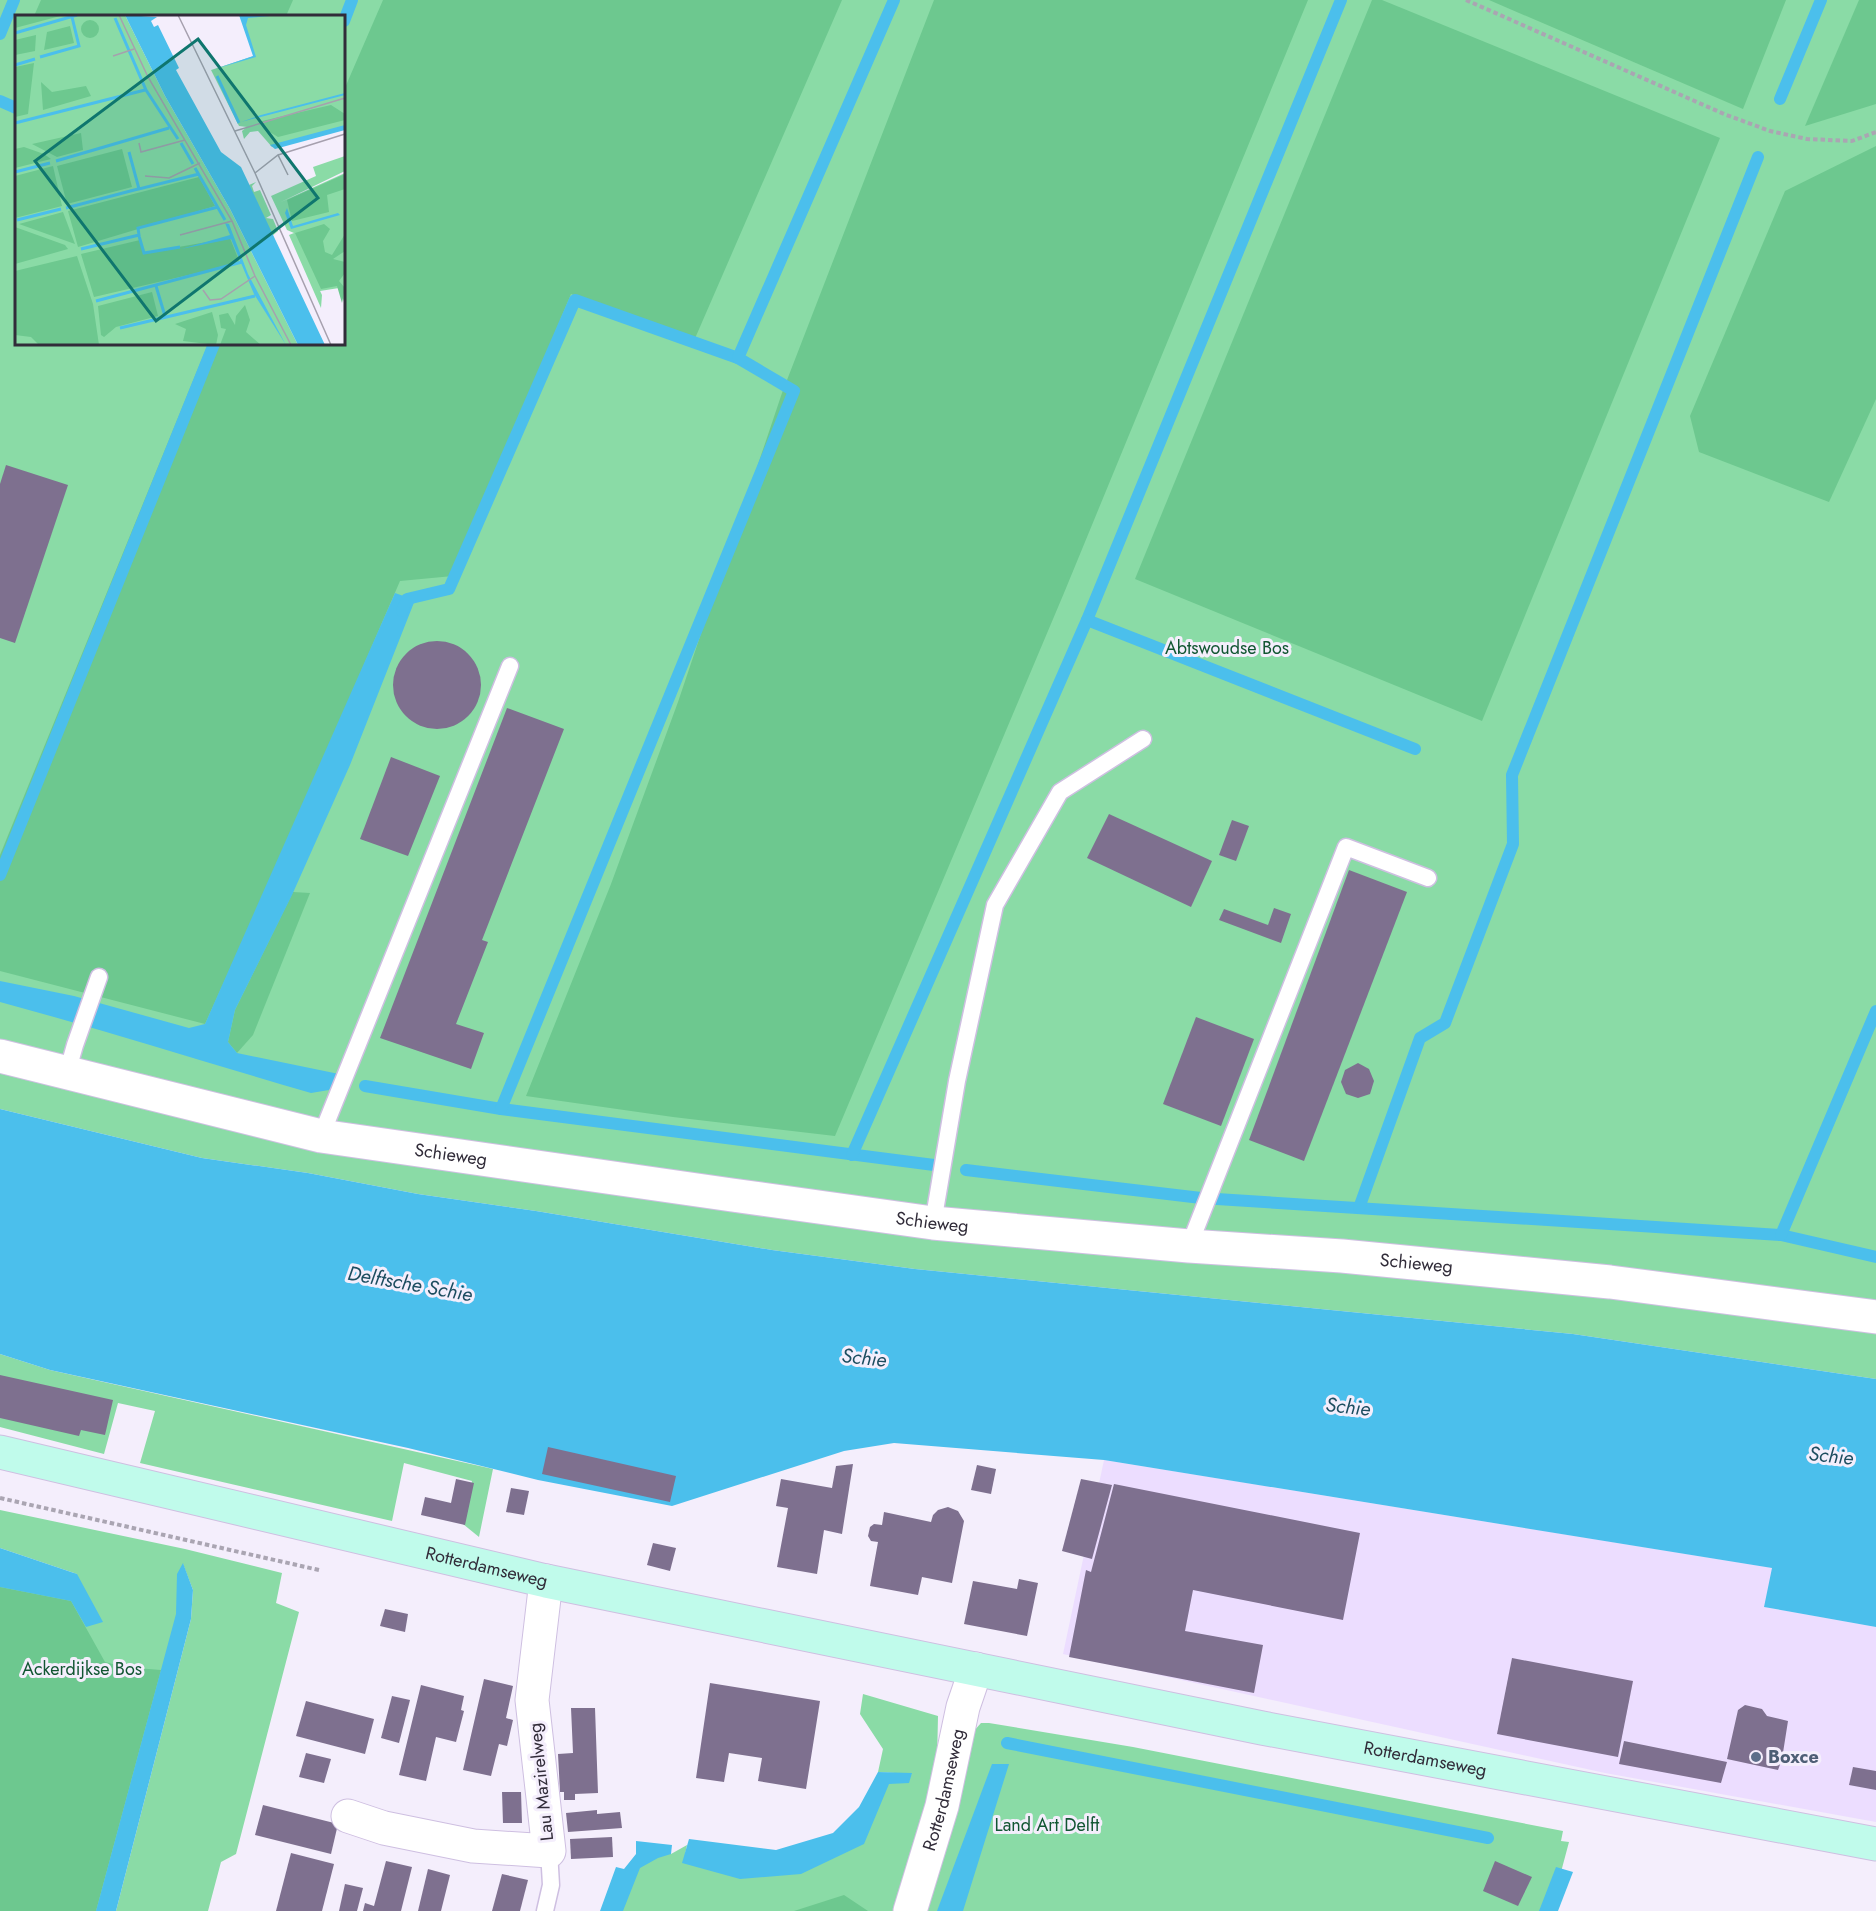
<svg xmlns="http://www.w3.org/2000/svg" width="1876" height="1911" font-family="Jost,sans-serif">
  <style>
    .built { fill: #ecddff }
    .green { fill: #8adba6; fill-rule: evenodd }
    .forest { fill: #6dc88f }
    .water { fill: #4bbfec }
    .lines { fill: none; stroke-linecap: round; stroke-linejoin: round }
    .stream { stroke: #4bbfec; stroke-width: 12 }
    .building { fill: #7e708f }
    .lane-casing { stroke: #cebfe1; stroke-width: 19 }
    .street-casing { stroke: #cebfe1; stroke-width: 35 }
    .secondary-casing { stroke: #cebfe1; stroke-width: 35 }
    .path { stroke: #aaa5b2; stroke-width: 4; stroke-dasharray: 4.5 3; stroke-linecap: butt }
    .lane { stroke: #fff; stroke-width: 16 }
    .street { stroke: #fff; stroke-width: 33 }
    .secondary { stroke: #c0fbeb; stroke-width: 33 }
    .service-dot { fill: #5c6f8a; stroke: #f4eefc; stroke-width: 2 }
    .labels { text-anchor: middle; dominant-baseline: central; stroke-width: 6; stroke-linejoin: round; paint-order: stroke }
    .park-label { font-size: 18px; fill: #115632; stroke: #f4eefc }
    .street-label { font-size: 18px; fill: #312c39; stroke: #f4eefc }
    .service-label { font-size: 18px; font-weight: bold; fill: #4e5e75; stroke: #f4eefc; text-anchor: start }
    .water-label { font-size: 20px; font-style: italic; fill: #1d4d60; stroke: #f4eefc }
    .inset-river { fill: none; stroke: #4bbfec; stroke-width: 3 }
    .inset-road { fill: none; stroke: #a6a0ae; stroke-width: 1.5 }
    .view { fill: #0f766e; fill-opacity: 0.15; stroke: #0f766e; stroke-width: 3 }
    .inset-edge { fill: none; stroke: #312c39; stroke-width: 3 }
  </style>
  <rect width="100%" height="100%" fill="#f4eefc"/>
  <polygon class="built" points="1104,1460 1773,1568 1765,1607 1876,1627 1876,1822 1605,1773 1063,1654"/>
  <g class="green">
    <path d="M0,0H1876V1379L1573,1334L915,1269L772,1250L536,1211L418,1194L308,1173L202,1158L0,1109ZM16,16H344V344H16Z"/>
    <polygon points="0,1354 50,1370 493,1469 479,1537 463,1524 472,1481 404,1463 392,1521 140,1463 155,1411 118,1403 104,1454 0,1427"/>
    <polygon points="0,1510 185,1549 282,1573 276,1603 299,1612 236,1854 221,1862 208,1911 116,1911 191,1619 193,1590 183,1564 184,1608 105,1911 0,1911 0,1561 77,1574 0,1548"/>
    <polygon points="863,1694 938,1716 937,1761 973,1732 981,1723 989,1723 1133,1747 1563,1831 1561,1841 1569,1842 1557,1887 1548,1911 613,1911 644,1852 671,1854 687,1845 685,1855 763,1863 845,1838 884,1778 912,1774 878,1772 883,1749 860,1714"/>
  </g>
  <g class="forest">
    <polygon points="41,0 293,0 286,16 34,16"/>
    <polygon points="383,0 842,0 693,343 571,294 453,576 400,581 291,834 205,1024 0,971 0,855 208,344 344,344 344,90"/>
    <polygon points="934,0 1308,0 1064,593 835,1136 673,1117 526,1096 611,884 678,702 782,393"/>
    <polygon points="1372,0 1382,0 1720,138 1482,721 1135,579"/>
    <polygon points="1489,0 1786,0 1743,109"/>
    <polygon points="1859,0 1876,0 1876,104 1805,126"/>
    <polygon points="1876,146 1876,399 1829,502 1699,452 1690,416 1785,191"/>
    <polygon points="293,892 310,893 253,1035 237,1053 228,1042 235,1010"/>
    <polygon points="0,1587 71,1601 105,1662 124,1667 161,1670 96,1911 0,1911"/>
    <polygon points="844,1895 868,1911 794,1911"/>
  </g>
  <g class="water">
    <path d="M395,593L415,600L350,765L292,895L235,1010L228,1042L237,1053L339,1074L329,1090L311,1093C207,1063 104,1030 0,1002V981L74,996L189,1028L205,1024Z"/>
    <polygon points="0,1109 202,1158 308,1173 418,1194 536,1211 772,1250 915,1269 1573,1334 1876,1379 1876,1627 1764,1607 1772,1568 1104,1460 894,1443 844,1451 672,1506 538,1480 408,1448 50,1370 0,1354"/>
    <polygon points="0,1548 77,1574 103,1622 86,1627 71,1601 0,1587"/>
    <polygon points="183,1563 193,1590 191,1619 116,1911 96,1911 176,1614 177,1574"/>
    <polygon points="992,1764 1009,1764 963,1911 937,1911"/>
    <polygon points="878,1772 912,1773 909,1783 889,1784 864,1844 801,1874 740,1879 682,1863 689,1839 776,1850 833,1833 859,1807"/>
    <polygon points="636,1841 672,1845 671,1854 658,1858 640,1868 623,1911 600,1911 616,1867 624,1869 636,1854"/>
    <polygon points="1556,1867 1573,1872 1558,1911 1539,1911"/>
  </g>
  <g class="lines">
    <g class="stream">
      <polyline points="344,21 352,0"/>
      <polyline points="0,34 14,0"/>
      <polyline points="1780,99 1821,0"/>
      <polyline points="0,101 16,108"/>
      <polyline points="402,611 407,599 449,589 575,300 738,358"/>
      <polyline points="1087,620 1341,0"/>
      <polyline points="0,875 214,344"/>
      <polyline points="365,1086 501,1109 934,1165"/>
      <polyline points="501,1109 794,391 738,358 894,0"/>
      <polyline points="852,1155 1087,620 1415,749"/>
      <polyline points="966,1170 1201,1198 1781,1235 1876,1257"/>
      <polyline points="1359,1208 1420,1038 1445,1023 1513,844 1512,775 1758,157"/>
      <polyline points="1781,1235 1876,1011"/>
      <polyline points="1007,1743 1488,1838"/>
    </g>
  </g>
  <g class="building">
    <polygon points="6,465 68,485 15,643 0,638 0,484"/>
    <circle cx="437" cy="685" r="44"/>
    <polygon points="507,708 564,729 482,940 488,942 456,1024 484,1033 471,1069 380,1038"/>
    <polygon points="391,757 440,776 408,856 360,839"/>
    <polygon points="1109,814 1212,861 1191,907 1087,858"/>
    <polygon points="1232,820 1249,826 1236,861 1219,855"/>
    <polygon points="1349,870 1407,892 1304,1161 1249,1140"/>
    <polygon points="1274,908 1291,914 1281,943 1219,920 1224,909 1268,925"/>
    <polygon points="1196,1017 1254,1039 1221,1126 1163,1104"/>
    <polygon points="1358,1063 1369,1069 1374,1081 1370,1094 1358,1098 1346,1094 1341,1082 1345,1070"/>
    <polygon points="0,1375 113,1400 105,1435 81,1430 79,1436 0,1418"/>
    <polygon points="548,1447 676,1476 670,1502 542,1474"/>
    <polygon points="853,1464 842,1534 824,1530 817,1574 777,1567 788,1508 776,1506 781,1479 832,1488 836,1466"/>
    <polygon points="977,1465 996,1469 991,1494 971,1490"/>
    <polygon points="456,1479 474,1483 465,1525 421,1515 425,1497 451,1503"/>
    <polygon points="1081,1479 1112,1485 1092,1559 1062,1551"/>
    <polygon points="1114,1484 1360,1533 1343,1620 1193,1590 1185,1631 1263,1645 1254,1693 1069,1657 1086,1570 1091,1572"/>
    <polygon points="511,1488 529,1491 524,1515 506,1512"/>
    <polygon points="948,1507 958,1511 964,1521 952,1583 922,1577 918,1595 870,1586 878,1542 871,1541 868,1536 870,1527 874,1524 882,1525 884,1512 931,1522 933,1515 938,1510"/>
    <polygon points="653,1543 676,1548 670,1571 647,1565"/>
    <polygon points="1019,1579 1038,1583 1027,1636 964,1624 973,1581 1017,1589"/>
    <polygon points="385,1609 408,1614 405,1632 380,1626"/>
    <polygon points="1512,1658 1633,1681 1618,1757 1497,1734"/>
    <polygon points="484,1679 513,1686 506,1718 513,1720 507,1746 499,1744 491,1776 463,1770"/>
    <polygon points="710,1683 820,1701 806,1789 758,1781 762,1758 729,1753 724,1782 696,1778"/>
    <polygon points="421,1685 464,1696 461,1710 464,1711 456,1742 436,1737 426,1781 399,1775"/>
    <polygon points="392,1696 410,1700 399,1743 381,1738"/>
    <polygon points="306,1701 374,1719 365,1754 296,1736"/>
    <polygon points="1745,1705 1762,1709 1767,1716 1788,1721 1782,1759 1778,1770 1727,1759 1738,1710"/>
    <polygon points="571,1708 595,1708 598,1793 575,1794 575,1800 564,1800 564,1792 560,1792 558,1754 573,1753"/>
    <polygon points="1624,1741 1727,1762 1721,1783 1619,1764"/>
    <polygon points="306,1753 331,1759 324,1783 299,1777"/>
    <polygon points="1853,1767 1876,1771 1876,1790 1849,1785"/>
    <polygon points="502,1792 521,1792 522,1823 503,1823"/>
    <polygon points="263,1805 338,1824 331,1854 255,1835"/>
    <polygon points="597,1810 597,1814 620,1812 622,1828 568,1832 566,1813"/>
    <polygon points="612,1837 613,1857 571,1859 570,1839"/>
    <polygon points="291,1853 334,1864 322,1911 276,1911"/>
    <polygon points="386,1861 412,1867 401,1911 363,1911 365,1903 374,1906"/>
    <polygon points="1495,1861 1532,1877 1518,1906 1483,1891"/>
    <polygon points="428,1869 450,1875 441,1911 418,1911"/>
    <polygon points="502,1874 528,1880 520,1911 492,1911"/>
    <polygon points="345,1884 363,1888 357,1911 339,1911"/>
  </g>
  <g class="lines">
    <g class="lane-casing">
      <g id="lane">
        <polyline points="67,1073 75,1045 99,977"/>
        <polyline points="321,1136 510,666"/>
        <polyline points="933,1223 957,1081 995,905 1060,792 1143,739"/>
        <polyline points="1189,1246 1346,847 1428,878"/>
        <polyline points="545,1911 551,1885 549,1851"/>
      </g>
    </g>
    <g class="street-casing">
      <g id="street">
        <path id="s1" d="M0,1056L321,1136L732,1195L933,1223L1189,1246L1342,1256L1610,1282L1876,1317"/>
        <polyline points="348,1816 384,1828 473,1846 549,1851 532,1700 546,1581"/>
        <path id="s2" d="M910,1911L942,1806L963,1707L976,1669"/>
      </g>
    </g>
    <g class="secondary-casing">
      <g id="secondary">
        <path id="s3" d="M0,1452L546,1581L1262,1728L1876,1844"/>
      </g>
    </g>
    <g class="path">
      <polyline points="1466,0 1724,114 1770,131 1807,139 1852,141 1876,132"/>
      <polyline points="0,1498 319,1570"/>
    </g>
    <use href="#lane" class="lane"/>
    <use href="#street" class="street"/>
    <use href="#secondary" class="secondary"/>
  </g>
  <circle class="service-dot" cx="1756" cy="1757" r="6"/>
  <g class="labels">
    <g class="park-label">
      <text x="1227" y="648">Abtswoudse Bos</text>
      <text x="82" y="1669">Ackerdijkse Bos</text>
      <text x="1047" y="1825">Land Art Delft</text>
    </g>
    <g class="street-label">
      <text stroke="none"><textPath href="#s1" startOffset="462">Schieweg</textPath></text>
      <text stroke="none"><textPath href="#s1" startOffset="948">Schieweg</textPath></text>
      <text stroke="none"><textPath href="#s1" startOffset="1434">Schieweg</textPath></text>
      <text stroke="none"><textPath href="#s3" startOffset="500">Rotterdamseweg</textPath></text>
      <text stroke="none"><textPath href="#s3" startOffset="1458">Rotterdamseweg</textPath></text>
      <text transform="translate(541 1782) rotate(-96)">Lau Mazirelweg</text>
      <text stroke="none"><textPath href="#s2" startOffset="126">Rotterdamseweg</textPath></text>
    </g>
    <g class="service-label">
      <text x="1768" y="1757">Boxce</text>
    </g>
    <g class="water-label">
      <text transform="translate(410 1284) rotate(10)">Delftsche Schie</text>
      <text transform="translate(864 1358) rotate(6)">Schie</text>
      <text transform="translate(1348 1407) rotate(6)">Schie</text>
      <text transform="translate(1831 1456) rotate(6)">Schie</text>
    </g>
  </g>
  <g transform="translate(15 15)">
    <rect width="330" height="330" fill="#f4eefc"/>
    <path d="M0,0H110L150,81L215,194L283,330H0ZM233,0H330V113L257,132L243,116L235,117L229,124L227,116L232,112L224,111L196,55L239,41L227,3ZM330,141V156L266,187L330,158V289L324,273L305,276L286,236L307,280L306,293L274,220L279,218L272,215L256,181L301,161L298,152ZM241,167L237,171L239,177L245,175L256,200L251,203L258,204L263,216L257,221L234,170Z" fill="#8adba6"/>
    <path d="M0,0H49L0,13ZM66 14a9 9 0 1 1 18 0a9 9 0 1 1-18 0ZM55,11L59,28L29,35L32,17ZM21,20L20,36L0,40V25ZM19,48L13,99L0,102V52ZM26,67L37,77L71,71L76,81L28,95ZM316,90L330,99V105L263,122L248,113L247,106ZM66,118L68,135L42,142L17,129ZM9,132L29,139L36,144L0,153V134ZM107,134L117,172L52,189L42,151ZM38,151L47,191L0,203V161ZM330,159V174L312,180L314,197L277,206L272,185ZM184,162L200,191L63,232L53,196ZM48,197L60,229L4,209ZM309,209L315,214L308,226L310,237L317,240L330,219V236L318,244L330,247V258L324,266L330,273L327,288L322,271L306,274L280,218ZM0,212L50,230L53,234L0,249ZM215,223L225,248L79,282L66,239L125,225L129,238ZM62,241L78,289L84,330H24L16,322L0,320V256ZM137,277L143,301L101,312L89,322L86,320L83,291ZM230,290L235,305L231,317L246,330H205L211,314L206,313L204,300L213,298L220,310L221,301ZM197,297L203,320L201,330L168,326L171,314L160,309Z" fill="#6dc88f"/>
    <path d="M110,0L142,2L136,6L139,12L143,10L164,53L161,55L206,137L226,152L310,330H283L215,194L150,81ZM224,0H265L233,3L231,10L241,42L200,54L238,41ZM330,78V80L226,107L246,100ZM330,110V115L260,134L255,130ZM272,193L278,211L323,198L325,200L276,214L270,198ZM210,208L214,209L233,259L271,330L239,279L216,224L166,234L215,220Z" fill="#4bbfec"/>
    <path class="inset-river" d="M100,3L131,75L163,124M0,18L62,0M25,42L64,31L57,2M0,50L20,44M202,61L224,108M0,108L130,75M166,128L178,149M114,137L124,174L184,159M41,146L154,113M180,153L210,205M0,157L35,148M51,193L123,174M2,205L46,194M124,221L129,238L165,232M66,234L124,220L123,213L203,192M141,271L150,301M81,286L227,247M105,313L240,281"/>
    <path class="inset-road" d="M104,0L133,62L217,206L240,261L276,330M163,0L240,158L316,330M98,41L119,34M220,116L330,83M124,128L126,137L170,125M263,140L330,119M240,158L263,140L273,160M130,161L154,163L185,148M165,220L217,206M188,275L195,285L206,284L240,261"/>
    <path class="view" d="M183,24L303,183L141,306L20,146Z"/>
    <rect width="330" height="330" class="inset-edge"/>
  </g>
</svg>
